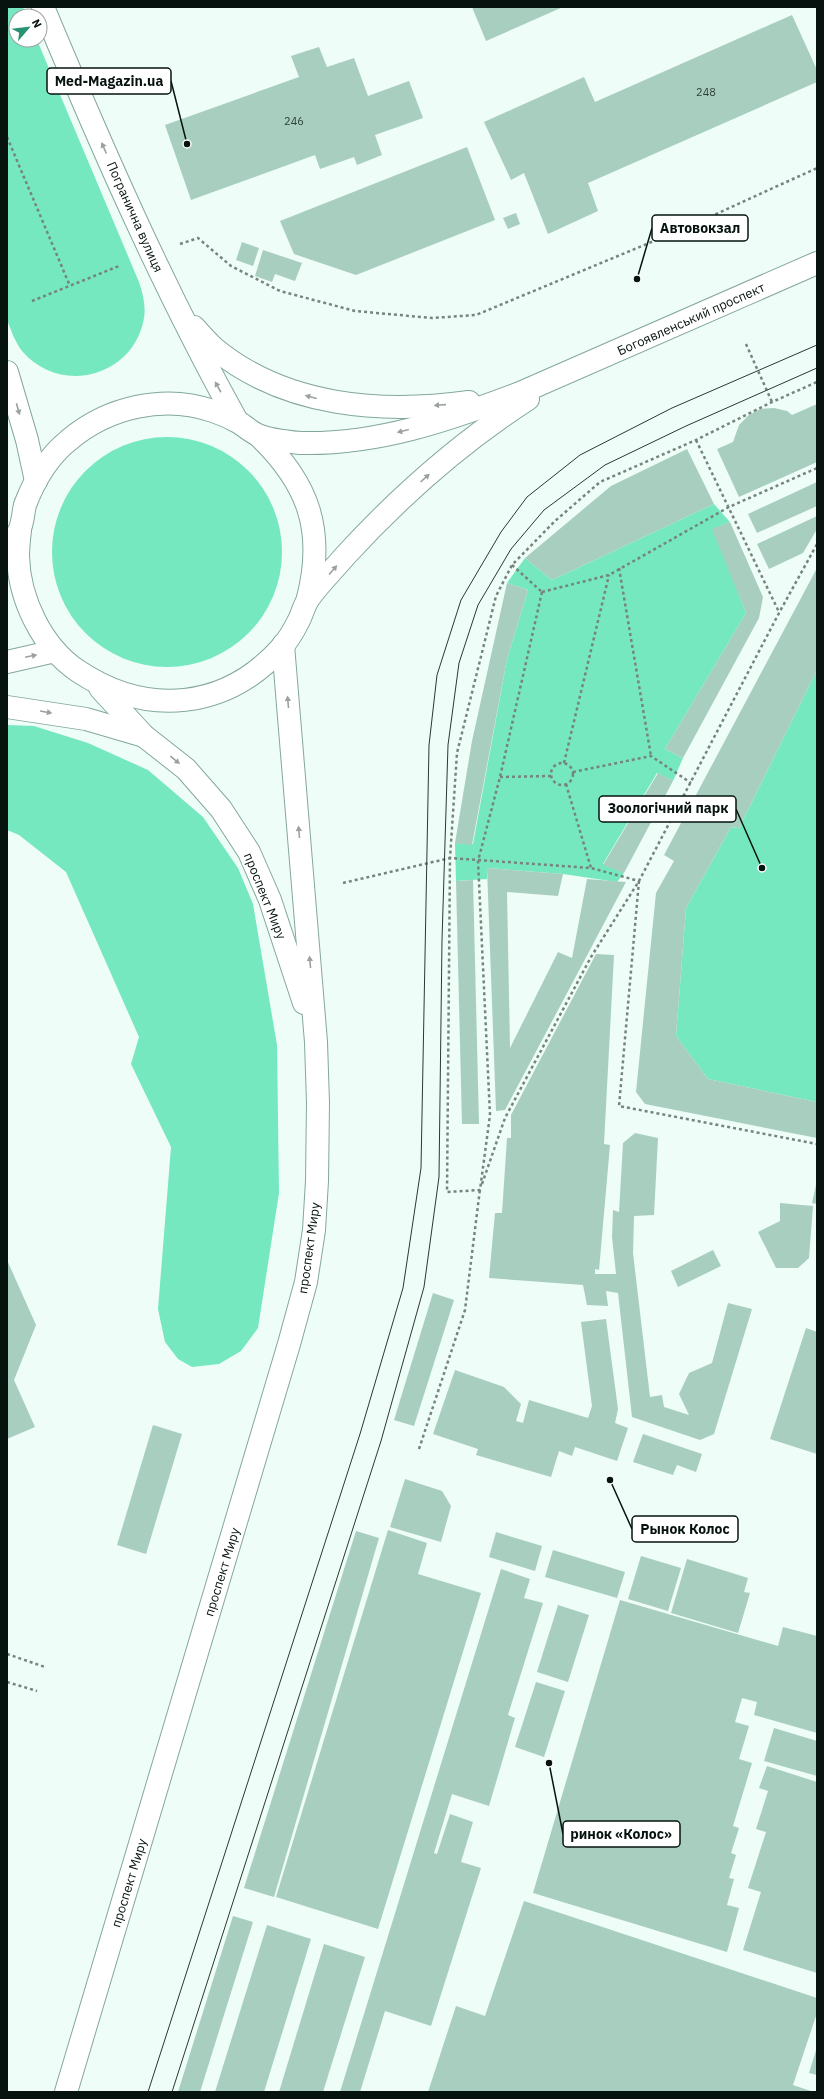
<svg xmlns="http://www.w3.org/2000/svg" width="824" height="2099" font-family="'IBM Plex Sans',sans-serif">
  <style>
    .green { fill: #75e8c0 }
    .building { fill: #a8cebf }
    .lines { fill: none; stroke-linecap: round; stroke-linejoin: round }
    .secondary-casing { stroke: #83a899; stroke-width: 24 }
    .path { stroke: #76847e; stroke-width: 2.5; stroke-dasharray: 3 3; stroke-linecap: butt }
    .secondary { stroke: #fff; stroke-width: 22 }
    .tram { stroke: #2b3833; stroke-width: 1 }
    .oneway { fill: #9ba19f }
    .labels { text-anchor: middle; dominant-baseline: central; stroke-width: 4; stroke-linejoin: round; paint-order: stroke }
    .number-label { font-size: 11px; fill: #2e423a }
    .street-label { font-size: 13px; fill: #06130e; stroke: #fff }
    .leader { fill: none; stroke: #06130e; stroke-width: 1.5 }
    .callout-dot { fill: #06130e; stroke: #fff; stroke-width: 1.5 }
    .callout { fill: #fff; stroke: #06130e; stroke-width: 1.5 }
    .callout-label { font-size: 14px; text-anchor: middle; font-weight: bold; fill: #06130e }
  </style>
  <rect width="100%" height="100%" fill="#eefdf7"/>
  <g class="green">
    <path d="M7,7H23L26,16H16V40H37L139,282C143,294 146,306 144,318C134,377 60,396 22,351C15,342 11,330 7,320Z"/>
    <circle cx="167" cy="552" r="115"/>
    <polygon points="714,504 730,522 713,529 746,613 665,749 683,758 673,781 657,773 603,864 624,873 617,882 563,874 487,868 487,879 456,881 455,843 473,844 507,659 528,590 507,583 525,558 552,580"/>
    <polygon points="817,670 817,1102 708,1079 676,1036 686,908 731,827 739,828"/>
    <polygon points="7,725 34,726 88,743 148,770 203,817 238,868 253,904 277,1045 279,1193 258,1328 241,1351 219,1364 192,1367 178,1359 165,1342 158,1309 171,1147 131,1064 139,1037 66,872 19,835 7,830"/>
  </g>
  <g class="building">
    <polygon points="472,7 563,7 486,41"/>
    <polygon points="792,15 817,70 817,82 588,183 598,211 548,234 524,173 511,180 484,122 584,77 595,102"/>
    <polygon points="319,47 327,67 354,58 368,96 409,81 423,118 375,135 382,155 357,165 354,157 320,169 315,155 191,200 165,125 299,77 291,56"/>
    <polygon points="467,147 495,220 356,275 294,254 280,221"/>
    <polygon points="516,213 520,224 508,229 503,218"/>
    <polygon points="242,242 259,248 253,266 236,260"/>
    <polygon points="263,250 302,263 295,281 275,274 272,282 255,276"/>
    <polygon points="817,404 817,462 739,497 717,449 733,442 739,425 749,415 760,409 774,408 787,411 792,415"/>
    <polygon points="687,449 714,504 552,580 525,558 611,486"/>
    <polygon points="817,482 817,506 757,533 748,514"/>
    <polygon points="817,516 817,529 803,553 769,569 757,544"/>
    <polygon points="730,522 763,597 759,618 683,758 665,749 746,613 712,529"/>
    <polygon points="817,568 817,670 739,828 731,827 686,908 676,1036 708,1079 817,1102 817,1138 645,1104 636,1092 656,893 674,861 664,855"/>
    <polygon points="507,583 528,590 507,659 472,845 455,843 472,741"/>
    <polygon points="658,773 673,781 624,873 603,865"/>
    <polygon points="487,868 563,874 558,896 507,892 510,1048 558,952 572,958 587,879 626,882 505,1110 496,1111"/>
    <polygon points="473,880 479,1124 462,1124 456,881"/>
    <polygon points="596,954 614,955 604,1144 610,1145 599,1270 595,1269 595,1274 616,1274 612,1237 613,1210 619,1212 623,1143 635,1133 658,1138 654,1215 634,1216 633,1253 650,1397 662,1395 664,1407 689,1415 679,1394 689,1373 712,1363 728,1303 752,1309 714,1434 700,1440 632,1417 618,1293 606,1291 608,1306 587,1305 583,1285 489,1278 495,1213 502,1213 507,1138 511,1138 511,1115"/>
    <polygon points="816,1185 817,1185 817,1204 812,1203"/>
    <polygon points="780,1203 813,1206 809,1258 798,1268 776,1268 758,1232 780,1221"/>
    <polygon points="713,1250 721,1266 678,1287 671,1271"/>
    <polygon points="7,1260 36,1325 14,1380 35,1427 7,1439"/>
    <polygon points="433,1293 454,1300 414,1426 394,1420"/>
    <polygon points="606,1319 618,1409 615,1423 628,1428 617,1461 575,1447 572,1456 559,1451 551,1477 476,1455 478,1449 433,1434 455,1370 504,1387 521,1404 516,1421 523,1423 529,1400 588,1418 592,1406 581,1322"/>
    <polygon points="806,1328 817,1332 817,1454 770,1439"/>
    <polygon points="153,1425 182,1434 146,1554 117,1545"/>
    <polygon points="643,1434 702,1454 696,1472 677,1465 673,1475 633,1462"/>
    <polygon points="405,1479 442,1491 451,1506 441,1542 390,1527"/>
    <polygon points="388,1530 427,1543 418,1574 481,1593 378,1929 276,1897"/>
    <polygon points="356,1531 379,1538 274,1897 244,1888"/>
    <polygon points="496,1532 542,1546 535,1571 489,1557"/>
    <polygon points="553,1550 625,1572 617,1598 545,1577"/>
    <polygon points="641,1556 681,1568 668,1611 628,1599"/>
    <polygon points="687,1559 748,1578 744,1592 750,1593 738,1633 671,1613"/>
    <polygon points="501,1569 530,1579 524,1598 543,1603 508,1715 515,1718 489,1806 452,1794 434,1853 437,1854 450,1814 473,1822 461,1862 481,1868 431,2026 385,2011 360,2092 340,2092"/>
    <polygon points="620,1600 778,1646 783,1627 817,1636 817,1733 754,1715 757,1702 742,1698 735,1722 749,1726 739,1759 752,1763 733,1826 739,1828 731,1853 736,1855 729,1878 734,1879 727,1905 739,1908 727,1952 533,1893"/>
    <polygon points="558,1605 589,1615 568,1682 537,1672"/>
    <polygon points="536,1682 565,1691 544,1757 515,1747"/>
    <polygon points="774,1728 817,1741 817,1776 764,1761"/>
    <polygon points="767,1766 817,1782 817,1973 743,1950 761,1892 748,1888 766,1832 756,1829 768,1791 759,1788"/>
    <polygon points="524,1901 817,1998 817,2013 793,2085 814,2092 428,2092 456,2006 485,2016"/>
    <polygon points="233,1916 253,1922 200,2092 178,2092"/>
    <polygon points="267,1925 311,1939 264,2092 215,2092"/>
    <polygon points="324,1944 365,1957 323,2092 279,2092"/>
    <polygon points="817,2047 817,2075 809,2073"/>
  </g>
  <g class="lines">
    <g class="secondary-casing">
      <g id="secondary">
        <path d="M43,7C102,148 163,288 237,421"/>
        <path d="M194,327C201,335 208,343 215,349C286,407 382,414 469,402"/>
        <polyline points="7,372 27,440 36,481"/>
        <path d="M259,436C309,484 325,531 308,598"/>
        <path d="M20,530C19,539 18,548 18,556C19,599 42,647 78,671C147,717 226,710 282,647C288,640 294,630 298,622C302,615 304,605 309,598C319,584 333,570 345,556C399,497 460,443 528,399"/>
        <path d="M7,548C11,543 16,537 19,531C23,523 23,513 25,505C34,481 49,456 69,440C108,407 164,394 213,411C222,414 231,418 238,422C245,426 251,432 258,435C267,439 290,442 300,443C377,445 449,420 520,393L817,263"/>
        <polyline points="7,662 55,651"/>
        <polyline points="100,688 144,736 186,769 221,809 249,852 270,900 304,1003"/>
        <polyline points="7,707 86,719 144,736"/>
        <polyline points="66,2092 289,1344 306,1282 314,1230 317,1181 318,1103 316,1042 283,645"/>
      </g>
    </g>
    <g class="path">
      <polyline points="7,137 70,286"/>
      <polyline points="180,244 198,238 231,266 280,291 355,311 432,318 476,315 690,226 817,168"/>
      <polyline points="32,301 119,266"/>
      <polyline points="746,344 772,402"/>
      <polyline points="696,440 779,612"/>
      <polyline points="512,565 542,592"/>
      <polyline points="619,568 651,756"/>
      <polyline points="542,592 500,777 478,861 490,1115 480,1190 447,1192 450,858 457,753 496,596 512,565 555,521 600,482 696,440 772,402 817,382"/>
      <polyline points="542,592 609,575 729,507 817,468"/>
      <circle cx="562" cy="774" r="11"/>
      <polyline points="564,763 609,575"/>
      <polyline points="573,772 651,756 691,783"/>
      <polyline points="500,777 551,776"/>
      <polyline points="566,784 591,868"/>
      <polyline points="639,881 619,1106 817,1144"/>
      <polyline points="343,883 450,858 591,868 639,881"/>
      <polyline points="482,1184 505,1118 591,957 639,881 779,613 817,544"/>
      <polyline points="419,1449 465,1310 480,1189"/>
      <polyline points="7,1654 45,1667"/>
      <polyline points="7,1682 37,1691"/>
    </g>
    <use href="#secondary" class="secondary"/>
    <g class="tram">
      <polyline points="148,2092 360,1434 403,1288 421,1168 429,745 437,675 461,600 501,532 527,497 580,455 672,408 817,345"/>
      <polyline points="172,2092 381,1441 424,1287 439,1177 442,940 448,745 459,663 478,605 511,549 544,510 605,465 686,426 817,368"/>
    </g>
  </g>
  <defs><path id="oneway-solid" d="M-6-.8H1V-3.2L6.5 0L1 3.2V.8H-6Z"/></defs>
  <g class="oneway">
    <use href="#oneway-solid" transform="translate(104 148) rotate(-114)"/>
    <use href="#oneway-solid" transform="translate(218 387) rotate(-119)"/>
    <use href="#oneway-solid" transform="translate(311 397) rotate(-165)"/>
    <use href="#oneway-solid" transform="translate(440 405) rotate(176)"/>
    <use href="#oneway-solid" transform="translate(18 409) rotate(75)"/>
    <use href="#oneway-solid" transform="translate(403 431) rotate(166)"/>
    <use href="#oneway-solid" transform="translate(425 478) rotate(-42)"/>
    <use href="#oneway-solid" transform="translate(333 570) rotate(-49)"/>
    <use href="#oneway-solid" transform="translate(31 656) rotate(-12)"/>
    <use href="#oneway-solid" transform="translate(288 702) rotate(-95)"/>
    <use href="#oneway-solid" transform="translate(46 712) rotate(10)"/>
    <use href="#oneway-solid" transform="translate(175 760) rotate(39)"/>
    <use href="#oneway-solid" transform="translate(299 832) rotate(-95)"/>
    <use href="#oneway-solid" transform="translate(310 962) rotate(-95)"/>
  </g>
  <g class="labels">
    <g class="number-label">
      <text x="706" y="92">248</text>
      <text x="294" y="121">246</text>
    </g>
    <g class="street-label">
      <text transform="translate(135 217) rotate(66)">Погранична вулиця</text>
      <text transform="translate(691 319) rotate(-24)">Богоявленський проспект</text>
      <text transform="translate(265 896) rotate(68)">проспект Миру</text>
      <text transform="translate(309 1248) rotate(-82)">проспект Миру</text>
      <text transform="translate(222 1572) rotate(-73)">проспект Миру</text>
      <text transform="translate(129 1883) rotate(-73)">проспект Миру</text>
    </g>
  </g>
  <path class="leader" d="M187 144L171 81M637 279L652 228M762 868L736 809M610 1480L632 1529M549 1763L563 1834"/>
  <g class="callout-dot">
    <circle cx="187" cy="144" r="4"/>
    <circle cx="637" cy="279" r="4"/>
    <circle cx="762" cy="868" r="4"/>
    <circle cx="610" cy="1480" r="4"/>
    <circle cx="549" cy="1763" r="4"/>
  </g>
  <g class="callout">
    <rect x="47" y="68" width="124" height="26" rx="4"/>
    <rect x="652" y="215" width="96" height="26" rx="4"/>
    <rect x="599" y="796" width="137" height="26" rx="4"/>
    <rect x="632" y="1516" width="106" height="26" rx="4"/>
    <rect x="563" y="1821" width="117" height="26" rx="4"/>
  </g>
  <g class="callout-label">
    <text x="109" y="86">Med-Magazin.ua</text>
    <text x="700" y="233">Автовокзал</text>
    <text x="668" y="813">Зоологічний парк</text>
    <text x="685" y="1534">Рынок Колос</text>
    <text x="621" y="1839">ринок «Колос»</text>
  </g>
  <rect width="824" height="2099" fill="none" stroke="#06130e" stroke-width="16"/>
  <g transform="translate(28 28) rotate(62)"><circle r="19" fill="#ffffff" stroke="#9ba19f"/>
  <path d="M0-3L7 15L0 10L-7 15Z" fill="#279373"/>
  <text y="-6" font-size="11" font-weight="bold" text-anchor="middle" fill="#06130e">N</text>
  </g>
</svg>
